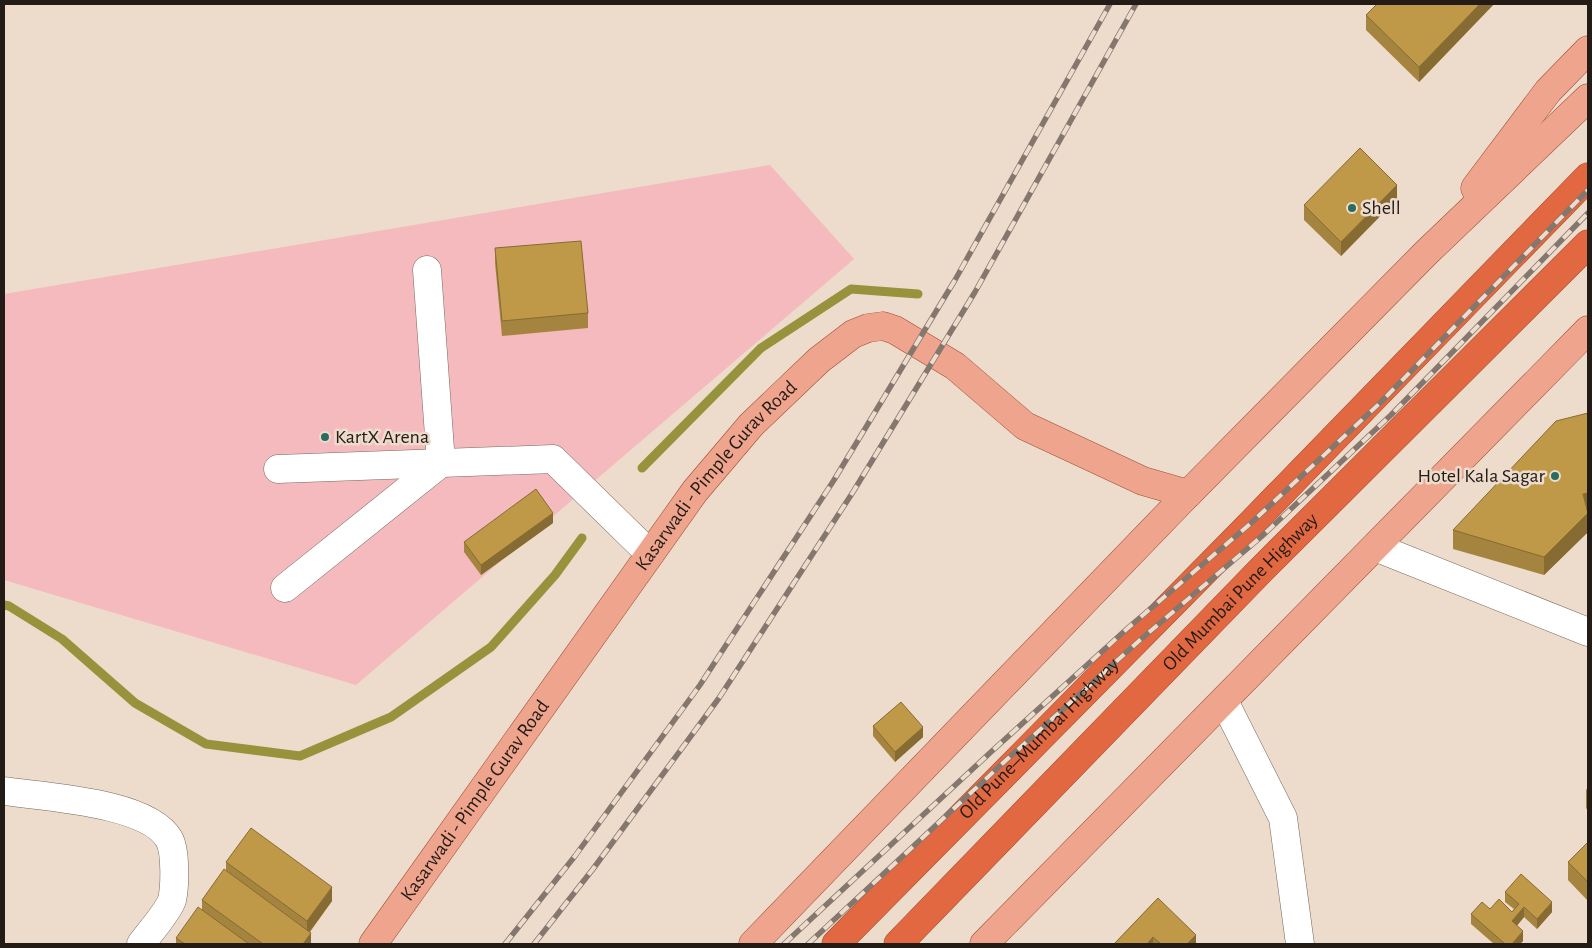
<svg xmlns="http://www.w3.org/2000/svg" width="1592" height="948" font-family="'Alegreya Sans',sans-serif">
  <style>
    .green { fill: #f5babe }
    .lines { fill: none; stroke-linecap: round; stroke-linejoin: round }
    .stream { stroke: #96933c; stroke-width: 9 }
    .minor-casing { stroke: #77685b; stroke-width: 29 }
    .major-casing { stroke: #9f4d32; stroke-width: 29 }
    .highway-casing { stroke: #9f4d32; stroke-width: 29 }
    .minor { stroke: #fff; stroke-width: 28 }
    .major { stroke: #eea48d; stroke-width: 28 }
    .highway { stroke: #e26841; stroke-width: 28 }
    .rail-casing { stroke: #84776e; stroke-width: 5.5 }
    .rail { stroke: #eddbcc; stroke-width: 4; stroke-dasharray: 11; stroke-linecap: butt }
    .wall { fill: #a4843e }
    .shaded-wall { fill: #866b32 }
    .building { fill: #bf9948; stroke: #866b32 }
    .poi-dot { fill: #2a6d5f; stroke: #eddbcc; stroke-width: 2 }
    .labels { text-anchor: middle; dominant-baseline: central; stroke-width: 5; stroke-linejoin: round; paint-order: stroke }
    .poi-label { font-size: 20px; fill: #221b16; stroke: #eddbcc; text-anchor: start }
    .street-label { font-size: 20px; fill: #221b16; stroke: #eddbcc }
  </style>
  <rect width="100%" height="100%" fill="#eddbcc"/>
  <polygon class="green" points="770,165 854,259 356,685 4,580 4,294"/>
  <g class="lines">
    <g class="stream">
      <polyline points="642,468 761,348 851,289 918,294"/>
      <polyline points="4,605 9,606 62,639 135,703 206,744 300,756 391,717 491,647 555,575 582,538"/>
    </g>
    <g class="minor-casing">
      <g id="minor">
        <polyline points="278,469 553,459 650,554"/>
        <polyline points="1375,547 1588,632"/>
        <polyline points="285,588 441,463 427,270"/>
        <polyline points="1224,701 1283,818 1300,944"/>
        <path d="M4,791C44,797 148,802 169,839C176,851 175,887 172,900C168,912 149,933 141,944"/>
      </g>
    </g>
    <g class="major-casing">
      <g id="major">
        <polyline points="1475,188 1548,91 1588,50"/>
        <path id="s1" d="M373,944L695,491L751,425L819,360L853,334L868,328L883,326L895,330L955,366L1025,426L1143,481L1188,494"/>
        <polyline points="753,944 1181,501 1426,253 1588,98"/>
        <polyline points="984,944 1588,330"/>
      </g>
    </g>
    <g class="highway-casing">
      <g id="highway">
        <path id="s2" d="M836,944L1243,532L1588,177"/>
        <path id="s3" d="M898,944L1261,570L1588,244"/>
      </g>
    </g>
    <use href="#minor" class="minor"/>
    <use href="#major" class="major"/>
    <use href="#highway" class="highway"/>
    <g class="rail-casing">
      <g id="rail">
        <polyline points="505,944 575,856 700,685 834,480 955,280 1110,4"/>
        <polyline points="534,944 593,869 719,698 853,492 975,292 1136,4"/>
        <polyline points="784,944 992,751 1129,627 1250,524 1380,403 1588,190"/>
        <polyline points="808,944 1003,763 1140,640 1261,537 1391,415 1588,213"/>
      </g>
    </g>
    <use href="#rail" class="rail"/>
  </g>
  <g class="wall">
    <polygon points="1494,4 1419,82 1366,30 1366,15"/>
    <polygon points="1397,199 1341,256 1304,220 1304,205"/>
    <polygon points="495,248 588,313 588,328 502,336 495,263"/>
    <polygon points="1588,413 1588,532 1544,575 1453,549 1453,530"/>
    <polygon points="553,523 481,575 464,552 464,542"/>
    <polygon points="873,726 923,737 895,762 873,736"/>
    <polygon points="1588,787 1588,811 1586,808 1586,790"/>
    <polygon points="1588,842 1588,901 1568,880 1568,862"/>
    <polygon points="226,862 332,901 310,932 311,944 176,944 176,938 202,910 202,900 226,871"/>
    <polygon points="1505,892 1552,912 1537,929 1524,917 1517,926 1523,941 1520,944 1494,944 1471,924 1471,914 1490,909 1512,912 1514,909 1505,902"/>
    <polygon points="1158,898 1196,944 1114,944"/>
  </g>
  <g class="shaded-wall">
    <polygon points="1480,4 1494,4 1419,82 1419,67"/>
    <polygon points="1397,185 1397,199 1341,256 1341,242"/>
    <polygon points="1588,493 1588,511 1583,513 1583,494"/>
    <polygon points="553,513 553,523 481,575 481,565"/>
    <polygon points="1588,513 1588,532 1544,575 1544,557"/>
    <polygon points="923,727 923,737 895,762 895,752"/>
    <polygon points="332,887 332,901 307,935 307,921"/>
    <polygon points="1552,902 1552,912 1537,929 1537,919"/>
    <polygon points="1524,907 1524,917 1512,931 1512,921"/>
    <polygon points="1523,931 1523,941 1520,944 1512,944"/>
    <polygon points="311,933 311,944 303,944"/>
    <polygon points="1196,935 1196,944 1187,944"/>
    <polygon points="1153,937 1153,944 1147,944"/>
  </g>
  <g class="building">
    <polygon points="1377,4 1480,4 1419,67 1366,15"/>
    <polygon points="1360,148 1397,185 1341,242 1304,205"/>
    <polygon points="581,241 588,313 502,321 495,248"/>
    <polygon points="1588,413 1588,493 1583,494 1588,513 1544,557 1453,530 1556,421"/>
    <polygon points="536,489 553,513 481,565 464,542"/>
    <polygon points="901,702 923,727 895,752 873,726"/>
    <polygon points="251,828 332,887 307,921 226,862"/>
    <polygon points="1588,842 1588,882 1568,862"/>
    <polygon points="224,869 311,933 303,944 263,944 202,900"/>
    <polygon points="1521,874 1552,902 1537,919 1524,907 1512,921 1523,931 1512,944 1505,944 1471,914 1482,902 1490,909 1499,899 1512,912 1519,904 1505,892"/>
    <polygon points="1158,898 1196,935 1187,944 1161,944 1153,937 1147,944 1114,944"/>
    <polygon points="198,907 249,944 185,944 176,938"/>
  </g>
  <g class="poi-dot">
    <circle cx="1352" cy="208" r="5"/>
    <circle cx="325" cy="437" r="5"/>
    <circle cx="1555" cy="476" r="5"/>
  </g>
  <g class="labels">
    <g class="poi-label">
      <text x="1362" y="208">Shell</text>
      <text x="335" y="437">KartX Arena</text>
      <text x="1545" y="476" text-anchor="end">Hotel Kala Sagar</text>
    </g>
    <g class="street-label">
      <text stroke="none"><textPath href="#s1" startOffset="581">Kasarwadi - Pimple Gurav Road</textPath></text>
      <text stroke="none"><textPath href="#s3" startOffset="491">Old Mumbai Pune Highway</textPath></text>
      <text stroke="none"><textPath href="#s2" startOffset="289">Old Pune–Mumbai Highway</textPath></text>
      <text stroke="none"><textPath href="#s1" startOffset="176">Kasarwadi - Pimple Gurav Road</textPath></text>
    </g>
  </g>
  <rect width="1592" height="948" fill="none" stroke="#221b16" stroke-width="10"/>
</svg>
